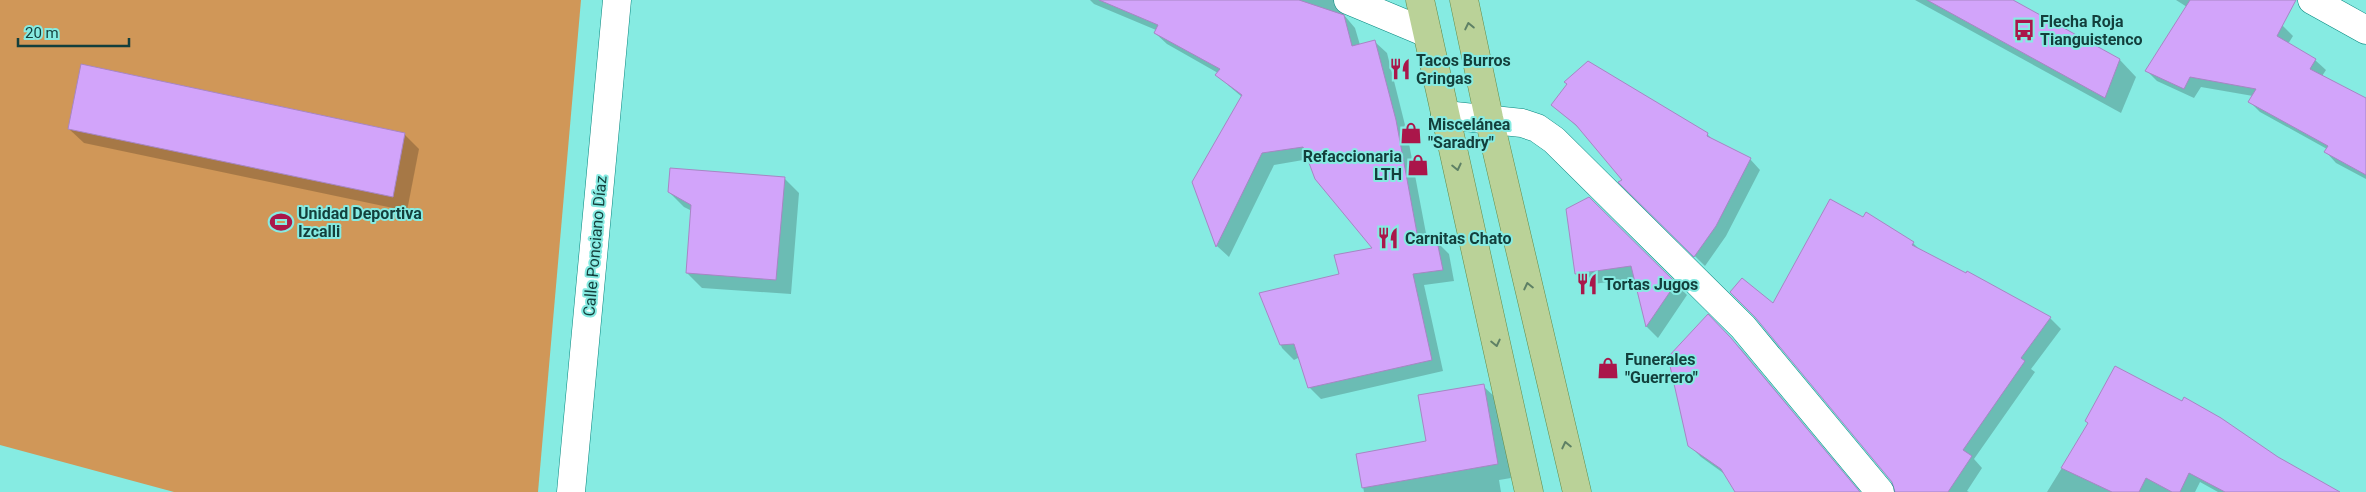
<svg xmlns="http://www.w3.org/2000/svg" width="2366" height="492" font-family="Roboto,sans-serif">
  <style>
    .green { fill: #d09758 }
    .shadow { fill: #0003 }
    .building { fill: #d2a4fa; stroke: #a786c4 }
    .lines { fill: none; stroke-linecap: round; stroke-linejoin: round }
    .minor-casing { stroke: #05867e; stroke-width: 29 }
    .major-casing { stroke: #628b4b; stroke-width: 29 }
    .minor { stroke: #fff; stroke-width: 28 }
    .major { stroke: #bad298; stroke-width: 28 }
    .oneway { stroke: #5e8165 }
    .labels { text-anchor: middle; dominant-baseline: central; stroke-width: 4; stroke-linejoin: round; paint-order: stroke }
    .poi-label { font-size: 16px; font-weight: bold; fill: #133f3c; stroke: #86ebe2; text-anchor: start }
    .street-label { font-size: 16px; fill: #133f3c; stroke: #86ebe2 }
  </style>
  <rect width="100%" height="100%" fill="#86ebe2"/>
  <polygon class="green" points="0,0 581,0 538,492 174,492 0,445"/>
  <g class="shadow">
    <polygon points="1090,0 1348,0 1344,15 1355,28 1360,45 1375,42 1387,53 1407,133 1428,244 1437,242 1449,254 1454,281 1424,285 1443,371 1321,399 1309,387 1300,357 1294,360 1282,348 1261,294 1341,275 1374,249 1309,159 1274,165 1229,257 1217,246 1194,182 1242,97 1229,86 1217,75 1218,73 1167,44 1155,33 1156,30 1094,4"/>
    <polygon points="1915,0 2011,0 2120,60 2136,77 2121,113"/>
    <polygon points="2176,0 2245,0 2282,25 2293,36 2288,44 2315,60 2326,70 2322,76 2366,99 2366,179 2336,163 2326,152 2327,149 2260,112 2250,102 2253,96 2201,87 2194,98 2157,81 2147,71 2187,7"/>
    <polygon points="1553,105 1707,134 1714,141 1750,159 1760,170 1726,236 1705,266 1620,182 1624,180 1582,131"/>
    <polygon points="69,129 404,134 419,149 407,211 84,143"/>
    <polygon points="784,178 799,193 791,294 702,288 687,273 692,211 684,207 669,192"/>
    <polygon points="1589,198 1687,295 1658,338 1647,327 1635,278 1587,285 1576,273"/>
    <polygon points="1913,243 1923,253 1966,275 1967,273 2050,318 2061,329 2031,369 2035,372 1974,459 1982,468 1967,491 1969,492 1896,492 1893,481 1774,305"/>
    <polygon points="1708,316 1742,350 1860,492 1737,492 1726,475 1701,457 1689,445"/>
    <polygon points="1483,386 1497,399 1511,478 1499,480 1501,492 1364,492 1357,455 1428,442"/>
    <polygon points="2089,424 2277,458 2333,492 2218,492 2200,482 2195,492 2047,492"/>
  </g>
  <g class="building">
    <polygon points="1099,0 1299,0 1344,15 1352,46 1375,40 1396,120 1419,244 1437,241 1443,270 1413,274 1432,360 1308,388 1294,344 1280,345 1259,293 1339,274 1334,255 1372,248 1315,179 1303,147 1262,153 1216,247 1192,182 1242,95 1215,75 1220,69 1154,33 1158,25"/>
    <polygon points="1927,0 2013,0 2120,59 2105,98"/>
    <polygon points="2190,0 2296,0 2277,36 2316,59 2310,69 2366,98 2366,175 2324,152 2328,146 2248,102 2256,89 2190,77 2184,89 2145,71"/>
    <polygon points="1588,61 1708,133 1707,136 1751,158 1716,226 1694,257 1618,182 1622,180 1576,125 1551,105 1567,84 1564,82"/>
    <polygon points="81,64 405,133 393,197 68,129"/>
    <polygon points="670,168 785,177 776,280 686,273 691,205 668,192"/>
    <polygon points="1589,197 1676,283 1646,327 1631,266 1575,274 1566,209"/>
    <polygon points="1830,199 1863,217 1866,212 1914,242 1912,245 1966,273 1967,271 2051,317 2021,358 2025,361 1963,450 1972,456 1948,492 1895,492 1892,482 1755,317 1730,292 1742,278 1773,303"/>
    <polygon points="1708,314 1731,338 1860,492 1735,492 1721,469 1688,446 1668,357"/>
    <polygon points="2115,366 2182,401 2184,397 2221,418 2278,457 2340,492 2225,492 2189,473 2180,492 2172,492 2146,478 2139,492 2112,492 2061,468 2088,423 2085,421"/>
    <polygon points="1484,384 1498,464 1362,488 1356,454 1426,441 1418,395"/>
  </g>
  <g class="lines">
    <g class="minor-casing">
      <g id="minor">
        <polyline points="1348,0 1427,33"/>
        <polyline points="2312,0 2366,30"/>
        <polyline points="1445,115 1522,123 1537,128 1554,140 1743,327 1880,492"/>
        <polyline points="571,492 617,0"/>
      </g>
    </g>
    <g class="major-casing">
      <g id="major">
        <polyline points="1420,0 1529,492"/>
        <polyline points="1464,0 1489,118 1577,492"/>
      </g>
    </g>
    <use href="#minor" class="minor"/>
    <use href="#major" class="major"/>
  </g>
  <defs><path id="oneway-chevron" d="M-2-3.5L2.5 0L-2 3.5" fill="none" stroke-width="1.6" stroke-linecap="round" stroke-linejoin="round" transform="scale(1.25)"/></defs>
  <g class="oneway">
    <use href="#oneway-chevron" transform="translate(1469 26) rotate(-102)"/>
    <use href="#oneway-chevron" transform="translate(1457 167) rotate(77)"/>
    <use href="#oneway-chevron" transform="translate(1528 286) rotate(-103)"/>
    <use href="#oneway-chevron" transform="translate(1496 343) rotate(77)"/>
    <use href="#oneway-chevron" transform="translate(1566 445) rotate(-103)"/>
  </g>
  <defs>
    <g id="bus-bare" transform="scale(1.725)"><path d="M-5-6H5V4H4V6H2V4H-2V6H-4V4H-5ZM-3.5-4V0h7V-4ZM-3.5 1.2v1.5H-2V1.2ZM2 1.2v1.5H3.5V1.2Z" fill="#aa164a" stroke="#86ebe2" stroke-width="2.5" paint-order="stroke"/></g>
    <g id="restaurant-bare" transform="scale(1.725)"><path d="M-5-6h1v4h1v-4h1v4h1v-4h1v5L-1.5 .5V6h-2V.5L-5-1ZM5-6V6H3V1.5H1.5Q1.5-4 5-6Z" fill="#aa164a" stroke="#86ebe2" stroke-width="2.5" paint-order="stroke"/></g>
    <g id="shop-bare" transform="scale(1.725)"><path d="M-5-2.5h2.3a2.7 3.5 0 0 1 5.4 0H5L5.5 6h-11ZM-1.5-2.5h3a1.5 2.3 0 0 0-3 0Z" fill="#aa164a" stroke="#86ebe2" stroke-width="2.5" paint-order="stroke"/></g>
    <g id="stadium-bare" transform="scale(1.725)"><path d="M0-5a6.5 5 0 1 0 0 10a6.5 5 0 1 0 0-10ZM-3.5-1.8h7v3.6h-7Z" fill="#aa164a" stroke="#86ebe2" stroke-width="2.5" paint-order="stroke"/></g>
  </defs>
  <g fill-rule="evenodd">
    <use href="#bus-bare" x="2024" y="30"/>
    <use href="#restaurant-bare" x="1400" y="69"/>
    <use href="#shop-bare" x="1411" y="133"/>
    <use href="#shop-bare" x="1418" y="165"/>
    <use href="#stadium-bare" x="281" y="222"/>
    <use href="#restaurant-bare" x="1388" y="238"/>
    <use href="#restaurant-bare" x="1587" y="284"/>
    <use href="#shop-bare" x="1608" y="368"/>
  </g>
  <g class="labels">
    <g class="poi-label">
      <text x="2040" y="21">Flecha Roja<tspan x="2040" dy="18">Tianguistenco</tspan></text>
      <text x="1416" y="60">Tacos Burros<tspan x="1416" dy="18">Gringas</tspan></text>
      <text x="1428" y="124">Miscelánea<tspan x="1428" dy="18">"Saradry"</tspan></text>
      <text x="1402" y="156" text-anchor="end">Refaccionaria<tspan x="1402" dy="18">LTH</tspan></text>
      <text x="298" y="213">Unidad Deportiva<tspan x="298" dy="18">Izcalli</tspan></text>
      <text x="1405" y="238">Carnitas Chato</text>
      <text x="1604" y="284">Tortas Jugos</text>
      <text x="1625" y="359">Funerales<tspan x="1625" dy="18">"Guerrero"</tspan></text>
    </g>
    <g class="street-label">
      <text transform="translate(595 246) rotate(-85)">Calle Ponciano Díaz</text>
    </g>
  </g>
  <path d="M18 38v8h111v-8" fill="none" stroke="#133f3c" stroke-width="2.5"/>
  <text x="25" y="38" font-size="15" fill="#133f3c" stroke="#86ebe2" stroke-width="4" paint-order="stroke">20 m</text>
</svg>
